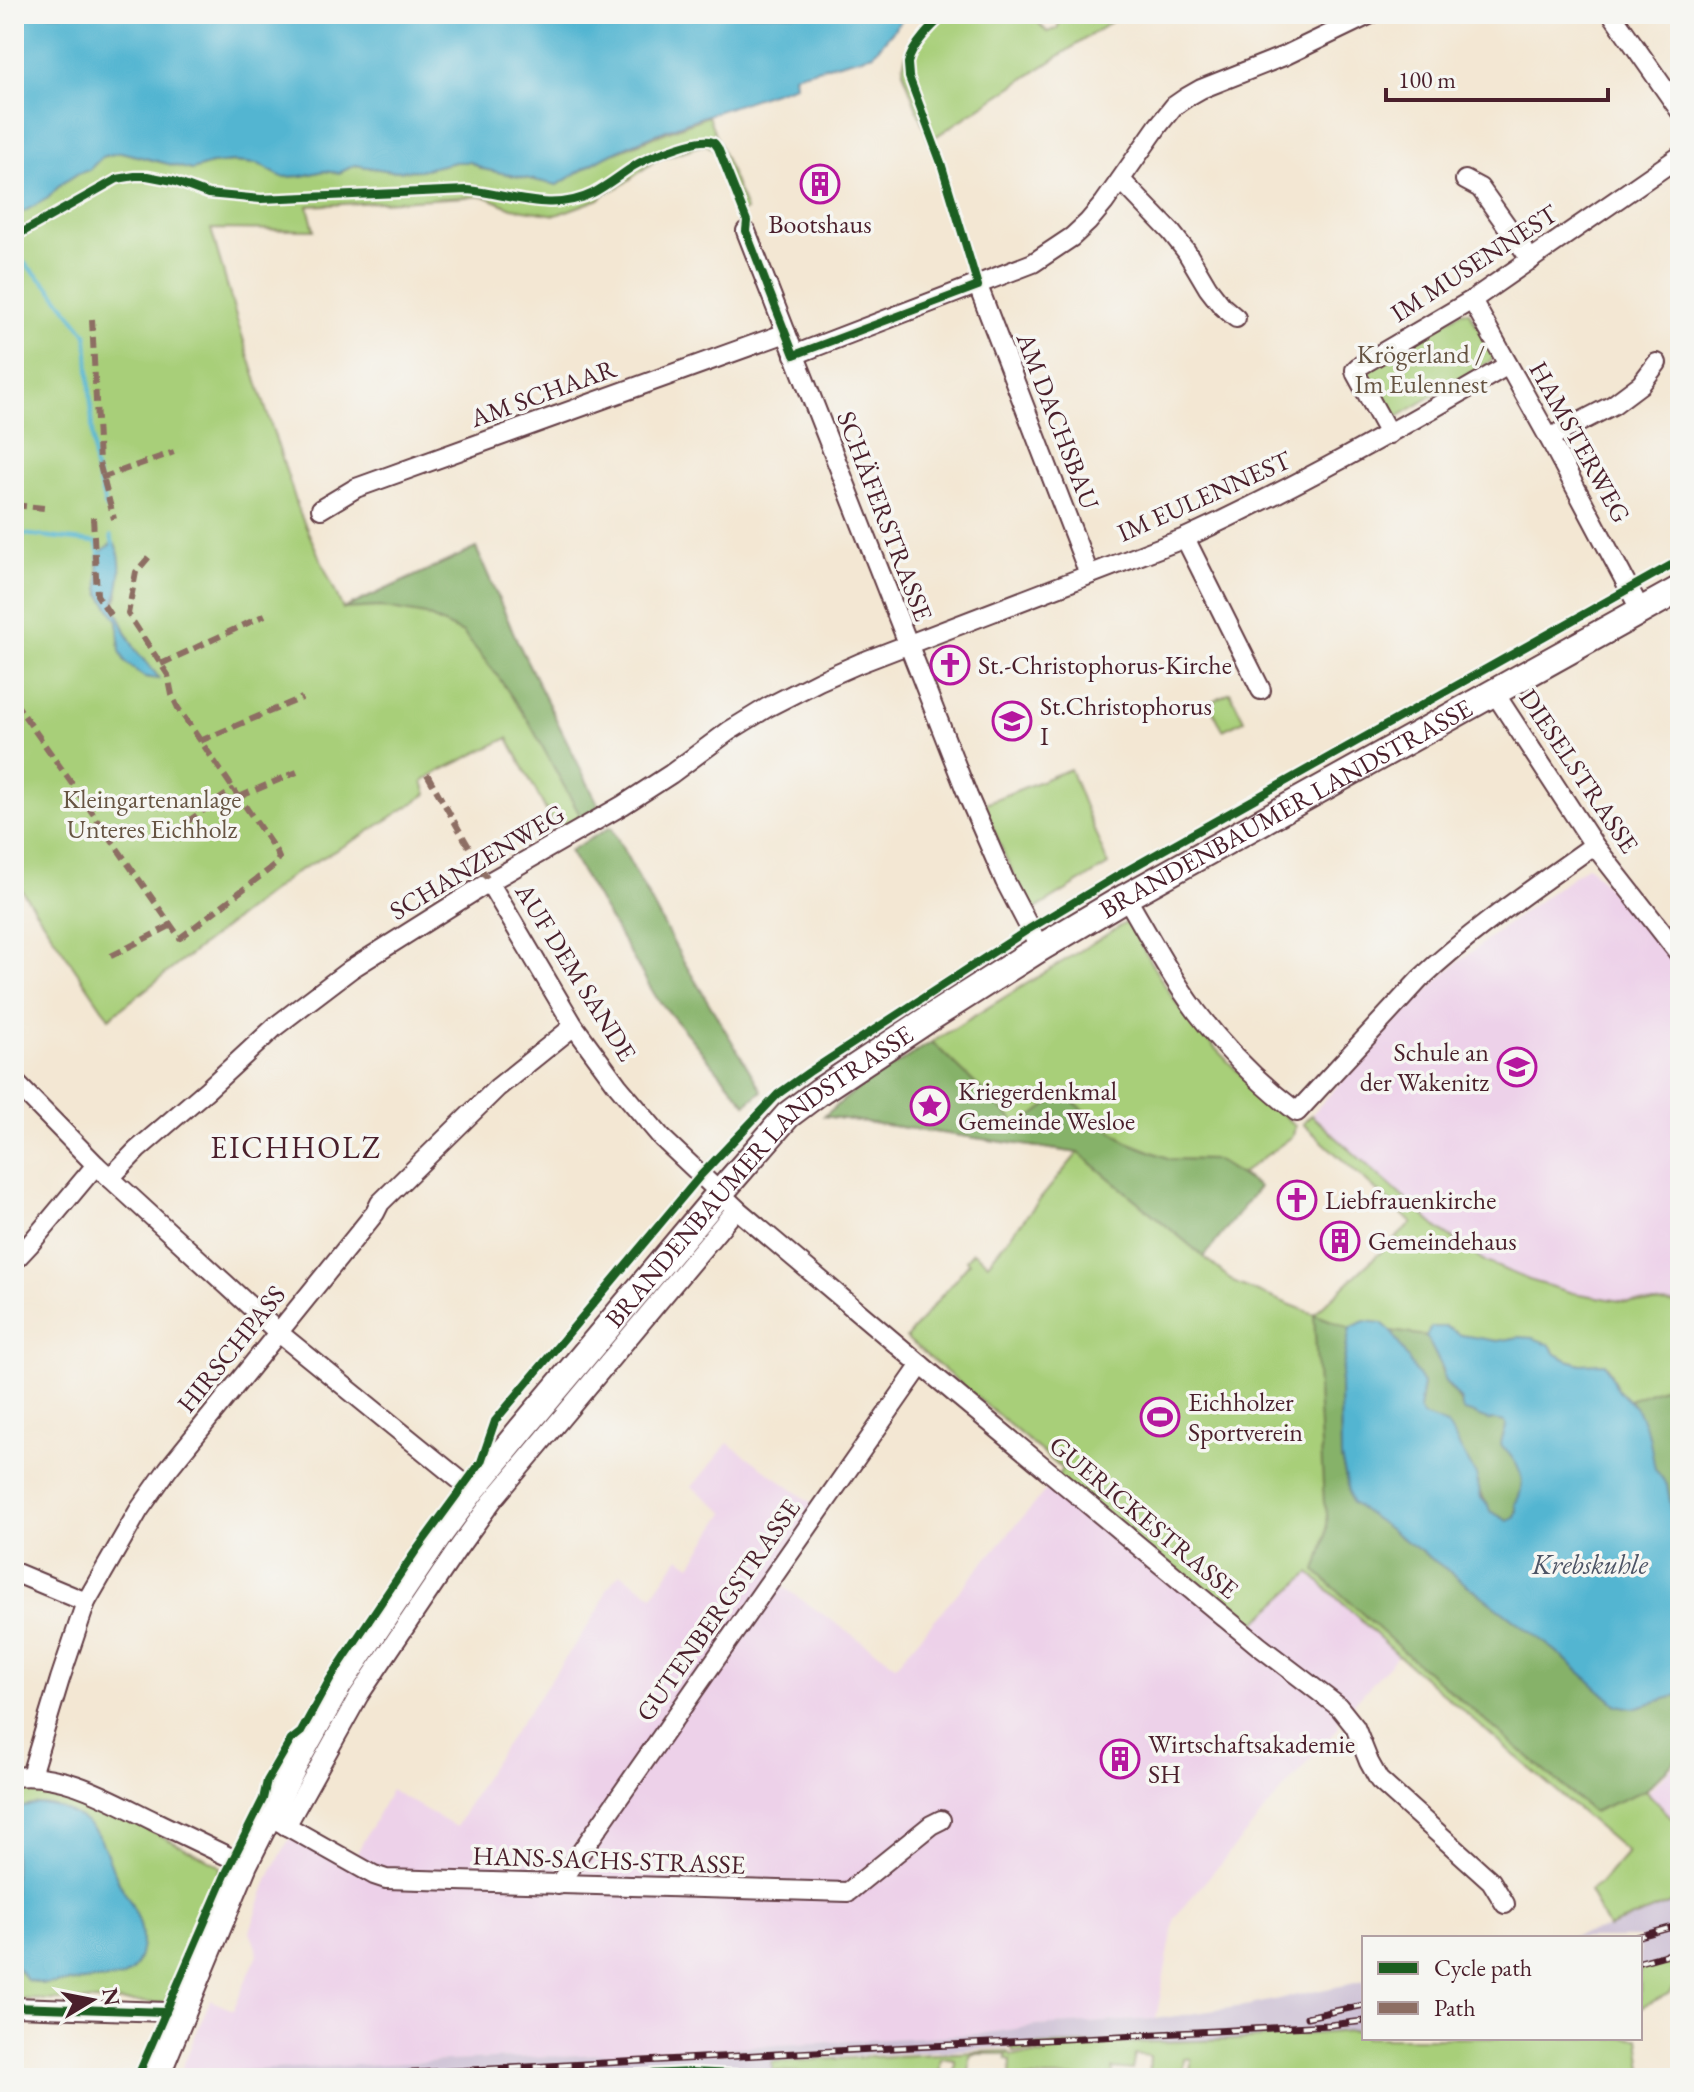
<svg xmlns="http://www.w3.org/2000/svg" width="1694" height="2092" font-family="'EB Garamond',serif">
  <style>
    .built { fill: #edd1e9 }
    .industrial { fill: #ccbfd4 }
    .green { fill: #a8cf79; stroke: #797752; stroke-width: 2; fill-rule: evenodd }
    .forest { fill: #86b269; stroke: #68684a; stroke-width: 2 }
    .water { fill: #52b5d1; stroke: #4e6a7e; stroke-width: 2 }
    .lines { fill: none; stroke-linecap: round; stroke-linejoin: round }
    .stream { stroke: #52b5d1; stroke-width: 4 }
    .street-casing { stroke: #633d44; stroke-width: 22 }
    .secondary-casing { stroke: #633d44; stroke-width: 30 }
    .street { stroke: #fff; stroke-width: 18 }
    .secondary { stroke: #fff; stroke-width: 26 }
    .rail-casing { stroke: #4a1f2b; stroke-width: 7 }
    .rail { stroke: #f6f6f2; stroke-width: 4; stroke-dasharray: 12; stroke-linecap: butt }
    .quiet { stroke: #8d6e63; stroke-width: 6; stroke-dasharray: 12 6; stroke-linecap: butt }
    .cycleway-casing { stroke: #f6f6f2; stroke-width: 13 }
    .cycleway { stroke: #1b5e20; stroke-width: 8 }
    .labels { text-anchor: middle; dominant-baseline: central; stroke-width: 7; stroke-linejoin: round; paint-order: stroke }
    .poi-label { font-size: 26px; fill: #4a1f2b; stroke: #f6f6f2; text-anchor: start }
    .street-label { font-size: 26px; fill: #4a1f2b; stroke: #f6f6f2 }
    .park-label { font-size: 26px; fill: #665442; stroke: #f6f6f2 }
    .water-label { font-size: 28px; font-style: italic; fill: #4d5465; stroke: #f6f6f2 }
    .quarter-label { font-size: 30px; letter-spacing: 2px; fill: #4a1f2b; stroke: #f6f6f2 }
  </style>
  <rect width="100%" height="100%" fill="#f6f6f2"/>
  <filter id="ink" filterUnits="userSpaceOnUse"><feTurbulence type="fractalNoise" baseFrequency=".0125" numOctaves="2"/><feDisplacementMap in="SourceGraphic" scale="16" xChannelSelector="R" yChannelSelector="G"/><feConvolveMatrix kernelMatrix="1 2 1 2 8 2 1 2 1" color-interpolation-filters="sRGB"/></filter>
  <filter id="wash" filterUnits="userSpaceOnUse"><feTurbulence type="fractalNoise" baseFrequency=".006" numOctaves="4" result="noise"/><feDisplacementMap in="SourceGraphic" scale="32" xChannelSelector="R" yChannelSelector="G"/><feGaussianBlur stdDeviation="1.8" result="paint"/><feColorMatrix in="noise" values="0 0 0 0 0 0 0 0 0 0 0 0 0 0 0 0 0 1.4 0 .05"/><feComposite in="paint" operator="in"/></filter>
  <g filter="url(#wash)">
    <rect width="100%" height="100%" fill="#f3e7d3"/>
    <g class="built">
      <polygon points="1588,865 1680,968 1680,1304 1627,1302 1573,1293 1529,1280 1486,1262 1440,1230 1311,1115 1397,1020 1447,971 1503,927"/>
      <polygon points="728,1443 820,1509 772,1579 896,1665 1056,1478 1244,1633 1309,1573 1398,1655 1338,1721 1339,1727 1275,1799 1175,1917 1156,2019 1036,2026 981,2034 647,2052 180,2073 210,2000 233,2010 258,1954 250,1931 269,1877 294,1830 352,1862 391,1790 456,1827 488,1770 598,1611 607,1589 620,1573 653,1595 679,1557 691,1565 725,1512 692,1487"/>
      <polygon points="1680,1760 1680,1826 1647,1792"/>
    </g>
    <g class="industrial">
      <polygon points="1680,1899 1680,1958 1640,1968 1640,1938 1564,1938 1608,1928"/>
      <polygon points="1364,1981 1364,2030 1329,2033 1233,2040 997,2048 773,2060 773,2071 691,2069 501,2078 178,2078 180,2073 647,2052 981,2034 1036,2026 1156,2019 1250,2005"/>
    </g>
    <g class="green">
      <path d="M940,14H1031L1047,32L1057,29L1060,19L1056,14H1123L929,141L903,71C903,47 925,30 940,14Z"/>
      <path d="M708,116L746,210L739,213L714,149L705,144L656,160L619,187L606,193L599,199L556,215L512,208L484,196L308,206L314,230L211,229L238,323L300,514L343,609L476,548L518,643L599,806L557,831L508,738L442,770L423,782L427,794L362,836L296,872L109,1018L14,879V217L48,198L60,185L77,174L89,170L102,157L121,152L192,170L211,164L234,162L258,164L282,177L302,176L324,171L339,173L355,165L391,171L420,170L455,162H470L483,169L557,185L608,155ZM110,547L118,595L114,605C121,619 126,633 134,647C140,659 153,667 158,679L145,677L140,674L119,644L118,621L113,610L101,595L99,588L105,549Z"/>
      <polygon points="1463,311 1469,312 1494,355 1492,360 1397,417 1390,414 1367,373 1370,367"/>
      <polygon points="1230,692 1244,720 1223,730 1209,703"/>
      <polygon points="1070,769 1108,865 1032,911 1006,859 983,804"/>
      <path d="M1127,922C1145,951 1161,984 1183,1011C1216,1053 1256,1089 1295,1126L1293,1136L1241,1174L1259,1187L1204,1257L1235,1283L1314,1314L1412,1223L1303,1124L1311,1115L1440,1230L1486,1262L1529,1280L1573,1293L1627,1302L1680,1304V1374L1675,1383L1680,1406V1575L1675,1527L1637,1409L1618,1390L1607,1365L1603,1363L1581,1364L1567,1360L1556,1354L1549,1344L1519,1337L1498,1341L1478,1339L1461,1335L1446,1327L1452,1391L1515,1459L1676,1696L1680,1693V1756L1645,1790L1680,1826V1899L1608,1928L1589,1891L1600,1883L1627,1852L1398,1655L1310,1573L1244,1633L1056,1478L1062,1469L906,1338L969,1263L966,1260L973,1252L988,1263L1078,1153L824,1116L856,1090L932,1042Z"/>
      <polygon points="28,1790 65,1795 102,1806 217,1864 221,1868 165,2003 14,1999 14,1964 27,1980 116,1878 98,1836 54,1806 38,1804 14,1809 14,1792"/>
      <polygon points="1680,1958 1680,1978 1670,1993 1640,2008 1640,1969"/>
      <polygon points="1364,2030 1364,2038 1639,2038 1644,2078 1190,2078 1191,2059 1184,2058 1182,2078 1156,2078 1154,2075 1149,2073 1150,2056 1135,2054 1132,2070 1113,2068 1112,2078 1010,2078 1011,2060 1006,2059 1006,2054 973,2054 970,2057 969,2078 954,2078 955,2060 941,2058 939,2078 885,2078 773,2071 772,2062 978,2052 1006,2051 1012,2055 1044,2055 1044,2052 1013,2052 1012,2048 1014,2046 1233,2040"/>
    </g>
    <g class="forest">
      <polygon points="476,548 518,643 599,806 581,817 529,722 497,675 463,633 425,615 380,607 343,609"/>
      <polygon points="611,827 681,957 762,1091 746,1104 656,997 569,851"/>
      <polygon points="932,1042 1019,1126 1063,1094 1127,1142 1170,1159 1216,1160 1259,1187 1204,1257 1079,1153 824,1116 856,1090"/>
      <path d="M1314,1314L1350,1328L1340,1383L1341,1458L1352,1503L1442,1566L1556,1651L1617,1705L1633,1708L1676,1696L1680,1693V1756L1645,1790L1593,1812L1403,1651L1316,1571C1322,1551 1333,1523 1324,1503Z"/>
      <path d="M1391,1331L1426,1336C1434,1350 1440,1363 1444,1378C1447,1389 1459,1394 1461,1405L1487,1420L1498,1419L1506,1423L1507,1431L1501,1439L1515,1459L1523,1479L1515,1518L1509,1521L1489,1511C1488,1502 1481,1496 1478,1488L1423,1416L1419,1409L1423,1384Z"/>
      <polygon points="1675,1383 1680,1406 1680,1575 1675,1527 1667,1485 1655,1469 1637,1409 1629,1400"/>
    </g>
    <g class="water">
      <path d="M14,14H907L873,54L794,75L795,85C733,106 670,126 610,154C592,163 574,175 557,185L483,169L470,162H455L420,170L391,171L355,165L339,173L324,171L302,176L282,177L258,164L234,162L211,164L192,170L121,152L102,157L89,170L77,174L60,185L48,198L14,217Z"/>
      <path d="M111,544H115C125,561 119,587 114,605C121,619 126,634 134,647C140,659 153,667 159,679L145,677L140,674L125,662L120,651L118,621L101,595L99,588L98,557L103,550Z"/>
      <path d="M1364,1321L1382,1323L1391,1331L1423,1384L1419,1409L1423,1416L1447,1425L1476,1475L1481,1498L1488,1505L1490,1511L1508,1521L1515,1518L1517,1510L1515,1504C1530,1481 1518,1462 1501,1445C1501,1436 1507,1432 1506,1423C1499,1419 1495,1421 1488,1420C1478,1418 1474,1412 1463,1411L1460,1399L1444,1380L1443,1369L1426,1336L1431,1327H1446L1461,1335L1498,1341L1519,1337L1533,1338L1549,1344L1556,1354L1567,1360L1581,1364L1605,1363L1618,1390L1637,1409L1649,1436L1655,1469L1667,1485L1675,1527L1680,1575V1693L1676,1696L1633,1708L1617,1705L1556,1651L1442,1566L1352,1503L1341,1458L1340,1383L1350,1328Z"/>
      <path d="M38,1804C53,1804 72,1812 84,1821C102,1833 107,1856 115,1874C128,1902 149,1923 140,1955C136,1968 133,1972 121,1978L43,1984L27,1980L14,1964V1809Z"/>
    </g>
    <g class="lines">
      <g class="stream">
        <polyline points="14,253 51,289 87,335 94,464 106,509"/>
        <polyline points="14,533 93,542"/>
        <polyline points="111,536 113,544"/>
        <polyline points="96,542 100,554"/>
      </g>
    </g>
  </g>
  <g filter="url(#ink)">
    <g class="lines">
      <g class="street-casing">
        <g id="street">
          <polyline points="1612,14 1680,111"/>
          <polyline points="1121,180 1171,232 1186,251 1208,288 1222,306 1236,318"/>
          <polyline points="1465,180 1480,188 1531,260"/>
          <polyline points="746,231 968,796 1005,881 1040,948"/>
          <polyline points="978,286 1089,574"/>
          <polyline points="1472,300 1549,438 1641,611"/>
          <polyline points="794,355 1033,263 1072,237 1088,222 1104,203 1158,126 1174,106 1187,97 1201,89 1284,56 1371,14"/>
          <polyline points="1389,434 1356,374 1355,370 1358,367 1472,300 1680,156"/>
          <polyline points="1549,438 1613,405 1641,384 1657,363"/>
          <polyline points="321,509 356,488 786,333"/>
          <polyline points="1185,538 1261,690"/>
          <polyline points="1494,692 1594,845 1680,955"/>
          <polyline points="489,882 574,1026 618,1086 662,1138 739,1211 921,1365 1259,1646 1339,1707 1355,1727 1369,1762 1379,1780 1491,1881 1505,1904"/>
          <path d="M1126,897C1149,936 1170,976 1197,1012C1226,1050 1260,1084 1297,1112L1420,979C1473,929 1534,888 1594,845"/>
          <polyline points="14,1081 96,1165 279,1333 472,1490"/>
          <path d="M110,1178L137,1150L208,1089L276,1026L351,969L489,882L623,805L671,774L729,731L768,707L819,681L860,663L1185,538C1296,487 1402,427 1508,365"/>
          <polyline points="14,1261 30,1244 96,1165"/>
          <polyline points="14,1572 86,1602"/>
          <polyline points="31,1775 60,1679 86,1602 139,1510 168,1469 375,1213 380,1203 497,1088 574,1026"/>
          <path d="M14,1777C63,1771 111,1800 154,1821C184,1835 214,1850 244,1864"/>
          <polyline points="276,1820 374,1875 386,1879 848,1892 931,1825 941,1820"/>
          <polyline points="286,1826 359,1695 456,1551 492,1501 736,1209"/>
          <polyline points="558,1885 921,1365"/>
          <polyline points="14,2007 166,2012 181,2017"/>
        </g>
      </g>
      <g class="secondary-casing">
        <g id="secondary">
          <path id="s1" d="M155,2078L244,1864L295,1763L339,1684L441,1532L472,1490L522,1429L720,1193L788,1115L820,1091L930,1018L1040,948L1126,897L1680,589"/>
        </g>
      </g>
      <use href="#street" class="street"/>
      <use href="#secondary" class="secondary"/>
      <g class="rail-casing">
        <g id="rail">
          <polyline points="1633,1938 1680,1925"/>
          <polyline points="1640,1962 1680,1951"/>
          <polyline points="1307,2017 1364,2005"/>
          <polyline points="319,2078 1330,2025 1364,2021"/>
        </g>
      </g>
      <use href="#rail" class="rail"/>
      <g class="quiet">
        <polyline points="92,319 99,462 114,519"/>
        <polyline points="101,478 174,452"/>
        <polyline points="14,505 45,508"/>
        <polyline points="93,517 97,595 111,616"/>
        <polyline points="161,664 265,615"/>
        <polyline points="14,701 180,938 275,865 279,858 276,851 178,708 172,695 168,675 128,614 136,572 149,557"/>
        <polyline points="200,741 302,698"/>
        <polyline points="427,774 489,882"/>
        <polyline points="239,797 297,772"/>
        <polyline points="187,822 234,789"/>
        <polyline points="111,956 172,925"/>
      </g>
      <g class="cycleway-casing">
        <g id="cycleway">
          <path d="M14,237L117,179L135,176H147L173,181L208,194L261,199L467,190C510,194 551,214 593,193C608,185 620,175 634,166C646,158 696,138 709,141C715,142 715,144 718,148L747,221L746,231L794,355L978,286L941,163L909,77C909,75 908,65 908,63C912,45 932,26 945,14"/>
          <polyline points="14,2007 166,2012"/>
          <polyline points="137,2078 226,1873 263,1799 267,1781 291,1740 301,1732 330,1679 360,1634 415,1552 481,1462 495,1421 701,1175 778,1094 809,1072 1029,929 1119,875 1680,560"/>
          <polyline points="563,2078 691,2072 825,2078"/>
        </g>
      </g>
      <use href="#cycleway" class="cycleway"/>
    </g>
  </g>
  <defs>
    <g id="building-ring" transform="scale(2)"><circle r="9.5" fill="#f6f6f2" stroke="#b5179e" stroke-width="1.5"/><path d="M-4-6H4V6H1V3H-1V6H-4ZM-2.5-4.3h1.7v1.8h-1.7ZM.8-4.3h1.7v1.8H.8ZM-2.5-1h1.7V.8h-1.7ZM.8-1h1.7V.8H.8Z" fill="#b5179e"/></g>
    <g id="church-ring" transform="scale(2)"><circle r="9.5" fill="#f6f6f2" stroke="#b5179e" stroke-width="1.5"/><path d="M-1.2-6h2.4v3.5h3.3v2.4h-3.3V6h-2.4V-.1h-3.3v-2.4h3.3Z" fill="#b5179e"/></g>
    <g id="school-ring" transform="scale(2)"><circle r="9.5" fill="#f6f6f2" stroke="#b5179e" stroke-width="1.5"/><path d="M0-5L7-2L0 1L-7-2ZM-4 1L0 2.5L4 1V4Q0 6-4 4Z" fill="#b5179e"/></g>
    <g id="sight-ring" transform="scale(2)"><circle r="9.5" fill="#f6f6f2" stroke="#b5179e" stroke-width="1.5"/><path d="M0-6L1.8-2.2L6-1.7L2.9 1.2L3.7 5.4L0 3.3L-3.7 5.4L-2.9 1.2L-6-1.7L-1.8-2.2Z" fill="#b5179e"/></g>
    <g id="stadium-ring" transform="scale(2)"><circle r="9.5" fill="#f6f6f2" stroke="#b5179e" stroke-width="1.5"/><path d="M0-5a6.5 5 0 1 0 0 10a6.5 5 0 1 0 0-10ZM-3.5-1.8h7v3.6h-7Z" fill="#b5179e"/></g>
  </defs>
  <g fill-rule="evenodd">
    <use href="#building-ring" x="820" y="184"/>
    <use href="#church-ring" x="950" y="665"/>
    <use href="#school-ring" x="1012" y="721"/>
    <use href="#school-ring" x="1517" y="1067"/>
    <use href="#sight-ring" x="930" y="1106"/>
    <use href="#church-ring" x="1297" y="1200"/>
    <use href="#building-ring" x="1340" y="1241"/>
    <use href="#stadium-ring" x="1160" y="1417"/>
    <use href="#building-ring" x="1120" y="1759"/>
  </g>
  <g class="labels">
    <g class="poi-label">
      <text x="820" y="224" text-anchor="middle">Bootshaus</text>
      <text x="978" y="665">St.-Christophorus-Kirche</text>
      <text x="1040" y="706">St.Christophorus<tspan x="1040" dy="30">I</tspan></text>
      <text x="1489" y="1052" text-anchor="end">Schule an<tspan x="1489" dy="30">der Wakenitz</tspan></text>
      <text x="958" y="1091">Kriegerdenkmal<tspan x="958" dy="30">Gemeinde Wesloe</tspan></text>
      <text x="1325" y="1200">Liebfrauenkirche</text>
      <text x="1368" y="1241">Gemeindehaus</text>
      <text x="1188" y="1402">Eichholzer<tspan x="1188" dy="30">Sportverein</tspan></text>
      <text x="1148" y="1744">Wirtschaftsakademie<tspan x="1148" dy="30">SH</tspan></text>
    </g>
    <g class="street-label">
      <text transform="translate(1474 263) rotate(-33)">IM MUSENNEST</text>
      <text transform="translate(543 393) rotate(-20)">AM SCHAAR</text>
      <text transform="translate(1058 421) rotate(69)">AM DACHSBAU</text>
      <text transform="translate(1580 442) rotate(61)">HAMSTERWEG</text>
      <text transform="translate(1204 496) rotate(-24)">IM EULENNEST</text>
      <text transform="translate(885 516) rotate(69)">SCHÄFERSTRASSE</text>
      <text transform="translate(1579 771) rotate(56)">DIESELSTRASSE</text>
      <text stroke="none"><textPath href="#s1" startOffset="1746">BRANDENBAUMER LANDSTRASSE</textPath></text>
      <text transform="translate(477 862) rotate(-31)">SCHANZENWEG</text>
      <text transform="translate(576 972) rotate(58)">AUF DEM SANDE</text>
      <text stroke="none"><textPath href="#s1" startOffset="1098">BRANDENBAUMER LANDSTRASSE</textPath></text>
      <text transform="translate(231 1349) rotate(-51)">HIRSCHPASS</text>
      <text transform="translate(1144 1517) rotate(40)">GUERICKESTRASSE</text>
      <text transform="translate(718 1610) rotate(-55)">GUTENBERGSTRASSE</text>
      <text transform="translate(609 1860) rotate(2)">HANS-SACHS-STRASSE</text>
    </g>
    <g class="park-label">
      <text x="1421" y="354">Krögerland /<tspan x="1421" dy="30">Im Eulennest</tspan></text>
      <text x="152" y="799">Kleingartenanlage<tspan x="152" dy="30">Unteres Eichholz</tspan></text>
    </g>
    <g class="water-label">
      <text x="1590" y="1564">Krebskuhle</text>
    </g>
    <g class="quarter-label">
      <text x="296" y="1147">EICHHOLZ</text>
    </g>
  </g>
  <rect width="1694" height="2092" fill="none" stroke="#f6f6f2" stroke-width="48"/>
  <rect x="1362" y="1936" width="280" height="104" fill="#f6f6f2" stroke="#b1a0a2" stroke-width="2"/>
  <rect x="1378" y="1962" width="40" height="12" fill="#1b5e20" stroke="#b1a0a2" stroke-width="2"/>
  <text x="1434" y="1976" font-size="24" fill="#4a1f2b">Cycle path</text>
  <rect x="1378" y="2002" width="40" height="12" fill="#8d6e63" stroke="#b1a0a2" stroke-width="2"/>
  <text x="1434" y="2016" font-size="24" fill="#4a1f2b">Path</text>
  <g transform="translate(92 2000) rotate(80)" stroke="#f6f6f2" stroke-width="6" paint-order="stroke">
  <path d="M0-6L14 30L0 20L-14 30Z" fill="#4a1f2b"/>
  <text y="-12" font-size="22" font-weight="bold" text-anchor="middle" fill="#4a1f2b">N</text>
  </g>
  <path d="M1386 88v12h222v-12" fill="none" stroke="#4a1f2b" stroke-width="4"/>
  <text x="1398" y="88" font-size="24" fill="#4a1f2b" stroke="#f6f6f2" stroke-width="6" paint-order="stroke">100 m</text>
</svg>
